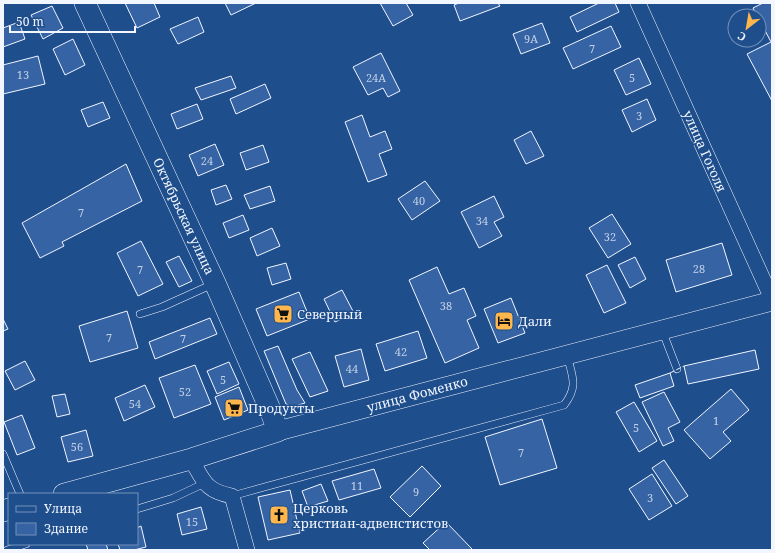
<svg xmlns="http://www.w3.org/2000/svg" width="775" height="553" font-family="'Noto Serif',serif">
  <style>
    .building { fill: #3563a3; stroke: #f2f6ff }
    .lines { fill: none; stroke-linecap: round; stroke-linejoin: round }
    .service-casing { stroke: #f2f6ff; stroke-width: 8 }
    .minor-casing { stroke: #f2f6ff; stroke-width: 16 }
    .tertiary-casing { stroke: #f2f6ff; stroke-width: 20 }
    .secondary-casing { stroke: #f2f6ff; stroke-width: 22 }
    .service { stroke: #1f4e8c; stroke-width: 7 }
    .minor { stroke: #1f4e8c; stroke-width: 15 }
    .tertiary { stroke: #1f4e8c; stroke-width: 19 }
    .secondary { stroke: #1f4e8c; stroke-width: 21 }
    .fence { stroke: #f2f6ff; stroke-width: 1; stroke-dasharray: 5 2; stroke-linecap: butt }
    .labels { text-anchor: middle; dominant-baseline: central; stroke-width: 3; stroke-linejoin: round; paint-order: stroke }
    .number-label { font-size: 11px; fill: #c3d1e8 }
    .street-label { font-size: 13px; fill: #f2f6ff; stroke: #1f4e8c }
    .poi-label { font-size: 13px; fill: #f2f6ff; stroke: #1f4e8c; text-anchor: start }
  </style>
  <rect width="100%" height="100%" fill="#1f4e8c"/>
  <g class="building">
    <polygon points="125,3 154,3 160,17 137,28"/>
    <polygon points="225,3 256,3 231,15"/>
    <polygon points="380,3 406,3 413,15 393,26"/>
    <polygon points="459,3 498,3 500,6 460,21 454,5"/>
    <polygon points="599,3 615,3 619,12 577,32 570,17"/>
    <polygon points="763,3 772,3 772,101 747,54 771,42 759,19 759,16 757,16 753,8"/>
    <polygon points="52,6 63,28 43,39 31,15"/>
    <polygon points="198,17 204,32 178,44 170,29"/>
    <polygon points="19,22 25,39 3,47 3,28"/>
    <polygon points="542,23 550,43 521,54 513,34"/>
    <polygon points="611,26 621,47 573,69 563,48"/>
    <polygon points="73,39 85,65 65,75 53,49"/>
    <polygon points="381,53 400,91 388,97 383,88 368,95 353,67"/>
    <polygon points="38,56 45,84 3,94 3,65"/>
    <polygon points="639,58 651,84 626,95 614,70"/>
    <polygon points="231,76 236,88 201,100 195,88"/>
    <polygon points="265,84 271,98 236,114 230,99"/>
    <polygon points="647,99 656,120 632,132 622,110"/>
    <polygon points="103,102 110,118 88,127 81,110"/>
    <polygon points="197,104 203,119 177,129 171,114"/>
    <polygon points="362,115 370,137 385,131 392,149 379,154 387,175 368,182 345,122"/>
    <polygon points="531,131 544,156 526,164 514,140"/>
    <polygon points="215,144 224,165 198,176 189,155"/>
    <polygon points="263,145 269,162 246,170 240,153"/>
    <polygon points="126,164 142,201 62,242 64,246 40,258 22,223"/>
    <polygon points="425,181 440,201 412,220 398,199"/>
    <polygon points="226,185 232,199 216,205 211,190"/>
    <polygon points="270,186 275,201 250,209 244,195"/>
    <polygon points="494,196 504,217 494,222 502,236 479,248 461,212"/>
    <polygon points="612,214 631,244 608,258 589,228"/>
    <polygon points="243,215 249,230 229,238 223,223"/>
    <polygon points="272,228 280,246 257,256 250,238"/>
    <polygon points="141,241 163,284 138,296 117,253"/>
    <polygon points="722,243 732,275 676,292 666,260"/>
    <polygon points="179,256 192,281 179,287 166,262"/>
    <polygon points="635,257 646,279 630,288 618,265"/>
    <polygon points="286,263 291,279 272,285 267,268"/>
    <polygon points="607,265 626,303 604,313 586,275"/>
    <polygon points="437,267 449,294 464,288 476,316 467,320 479,348 445,363 409,280"/>
    <polygon points="342,290 354,313 335,322 324,299"/>
    <polygon points="299,292 310,319 267,336 256,309"/>
    <polygon points="511,298 525,333 498,343 484,309"/>
    <polygon points="127,311 138,348 90,362 79,326"/>
    <polygon points="210,318 217,334 155,359 149,342"/>
    <polygon points="3,319 8,329 3,331"/>
    <polygon points="418,331 427,358 385,371 376,344"/>
    <polygon points="278,346 297,390 305,403 292,407 286,404 264,351"/>
    <polygon points="361,349 369,380 344,387 335,356"/>
    <polygon points="755,350 759,369 688,384 684,366"/>
    <polygon points="310,352 328,391 310,397 292,359"/>
    <polygon points="25,361 35,380 15,390 5,371"/>
    <polygon points="229,362 239,384 217,394 207,371"/>
    <polygon points="195,365 211,404 174,418 159,378"/>
    <polygon points="670,373 674,386 640,398 635,385"/>
    <polygon points="145,385 155,407 124,421 115,398"/>
    <polygon points="239,387 248,410 224,420 215,397"/>
    <polygon points="731,389 749,410 723,432 731,441 710,459 684,430"/>
    <polygon points="664,392 680,422 668,428 674,441 663,446 642,402"/>
    <polygon points="65,394 70,414 57,417 52,396"/>
    <polygon points="634,402 657,441 639,452 616,412"/>
    <polygon points="22,415 35,448 17,455 4,422"/>
    <polygon points="542,419 557,468 500,485 485,437"/>
    <polygon points="86,430 93,456 68,462 61,437"/>
    <polygon points="664,460 688,496 676,504 652,468"/>
    <polygon points="422,466 441,486 410,517 390,497"/>
    <polygon points="374,469 381,488 339,500 332,481"/>
    <polygon points="652,474 672,506 649,520 629,489"/>
    <polygon points="321,484 328,501 308,507 302,491"/>
    <polygon points="290,490 300,533 268,540 258,497"/>
    <polygon points="201,507 207,529 182,535 177,514"/>
    <polygon points="446,522 473,550 430,550 423,543"/>
    <polygon points="141,526 146,547 134,550 120,550 118,544 137,544 137,528"/>
    <polygon points="86,544 106,544 108,550 88,550"/>
  </g>
  <g class="lines">
    <g class="service-casing">
      <g id="service">
        <polyline points="140,314 162,307 213,284"/>
        <polyline points="662,330 677,369"/>
        <polyline points="3,454 20,494"/>
        <path d="M232,496L564,405C579,386 572,376 567,355"/>
        <polyline points="137,509 173,498 205,483"/>
        <polyline points="7,550 26,544"/>
      </g>
    </g>
    <g class="minor-casing">
      <g id="minor">
        <polyline points="638,3 772,299"/>
        <path d="M191,459C204,481 205,491 232,496L247,550"/>
      </g>
    </g>
    <g class="tertiary-casing">
      <polyline id="tertiary" points="278,431 772,301"/>
    </g>
    <g class="secondary-casing">
      <g id="secondary">
        <polyline points="64,494 191,459 278,431 269,407 215,283 85,3"/>
        <polyline points="3,511 9,509"/>
      </g>
    </g>
    <use href="#service" class="service"/>
    <use href="#minor" class="minor"/>
    <use href="#tertiary" class="tertiary"/>
    <use href="#secondary" class="secondary"/>
    <polyline class="fence" points="670,373 684,366"/>
  </g>
  <defs>
    <g id="supermarket-square" transform="scale(1)"><rect x="-9" y="-9" width="18" height="18" rx="4" fill="#ffb74d" stroke="#1f4e8c"/><path d="M-6-5.5h2.5l.6 2H6L4.5 2H-2.5L-4.4-4H-6ZM-1.5 3.2a1.3 1.3 0 1 0 .1 0ZM3 3.2a1.3 1.3 0 1 0 .1 0Z" fill="#111"/></g>
    <g id="hotel-square" transform="scale(1)"><rect x="-9" y="-9" width="18" height="18" rx="4" fill="#ffb74d" stroke="#1f4e8c"/><path d="M-6-4.5h1.5V1H6V5H4.5V3h-9V5H-6ZM-4 0a1.8 1.8 0 1 1 3.6 0ZM.5 0V-2.5h3Q6-2.5 6 0Z" fill="#111"/></g>
    <g id="church-square" transform="scale(1)"><rect x="-9" y="-9" width="18" height="18" rx="4" fill="#ffb74d" stroke="#1f4e8c"/><path d="M-1.2-6h2.4v3.5h3.3v2.4h-3.3V6h-2.4V-.1h-3.3v-2.4h3.3Z" fill="#111"/></g>
  </defs>
  <g fill-rule="evenodd">
    <use href="#supermarket-square" x="283" y="314"/>
    <use href="#hotel-square" x="504" y="321"/>
    <use href="#supermarket-square" x="234" y="408"/>
    <use href="#church-square" x="279" y="515"/>
  </g>
  <g class="labels">
    <g class="number-label">
      <text x="531" y="38">9А</text>
      <text x="592" y="48">7</text>
      <text x="23" y="74">13</text>
      <text x="376" y="77">24А</text>
      <text x="632" y="77">5</text>
      <text x="639" y="115">3</text>
      <text x="207" y="160">24</text>
      <text x="419" y="200">40</text>
      <text x="81" y="212">7</text>
      <text x="482" y="220">34</text>
      <text x="610" y="236">32</text>
      <text x="699" y="268">28</text>
      <text x="140" y="269">7</text>
      <text x="446" y="305">38</text>
      <text x="109" y="337">7</text>
      <text x="183" y="338">7</text>
      <text x="401" y="351">42</text>
      <text x="352" y="368">44</text>
      <text x="223" y="379">5</text>
      <text x="185" y="391">52</text>
      <text x="135" y="403">54</text>
      <text x="716" y="420">1</text>
      <text x="636" y="427">5</text>
      <text x="77" y="446">56</text>
      <text x="521" y="452">7</text>
      <text x="357" y="485">11</text>
      <text x="416" y="491">9</text>
      <text x="650" y="497">3</text>
      <text x="192" y="521">15</text>
    </g>
    <g class="street-label">
      <text transform="translate(705 151) rotate(66)">улица Гоголя</text>
      <text transform="translate(184 216) rotate(65)">Октябрьская улица</text>
      <text transform="translate(417 394) rotate(-15)">улица Фоменко</text>
    </g>
    <g class="poi-label">
      <text x="297" y="314">Северный</text>
      <text x="518" y="321">Дали</text>
      <text x="248" y="408">Продукты</text>
      <text x="293" y="508">Церковь<tspan x="293" dy="15">христиан-адвенстистов</tspan></text>
    </g>
  </g>
  <rect width="775" height="553" fill="none" stroke="#f2f6ff" stroke-width="8"/>
  <rect x="8" y="493" width="130" height="52" fill="#1f4e8c" stroke="#7391ba"/>
  <rect x="16" y="506" width="20" height="6" fill="#1f4e8c" stroke="#7391ba"/>
  <text x="44" y="513" font-size="12" fill="#f2f6ff">Улица</text>
  <rect x="16" y="523" width="20" height="12" fill="#3563a3" stroke="#7391ba"/>
  <text x="44" y="533" font-size="12" fill="#f2f6ff">Здание</text>
  <g transform="translate(747 28) rotate(211)"><circle r="19" fill="#1f4e8c" stroke="#7391ba"/>
  <path d="M0-3L7 15L0 10L-7 15Z" fill="#ffb74d"/>
  <text y="-6" font-size="11" font-weight="bold" text-anchor="middle" fill="#f2f6ff">С</text>
  </g>
  <path d="M10 26v6h125v-6" fill="none" stroke="#f2f6ff" stroke-width="2"/>
  <text x="16" y="26" font-size="12" fill="#f2f6ff" stroke="#1f4e8c" stroke-width="3" paint-order="stroke">50 m</text>
</svg>
